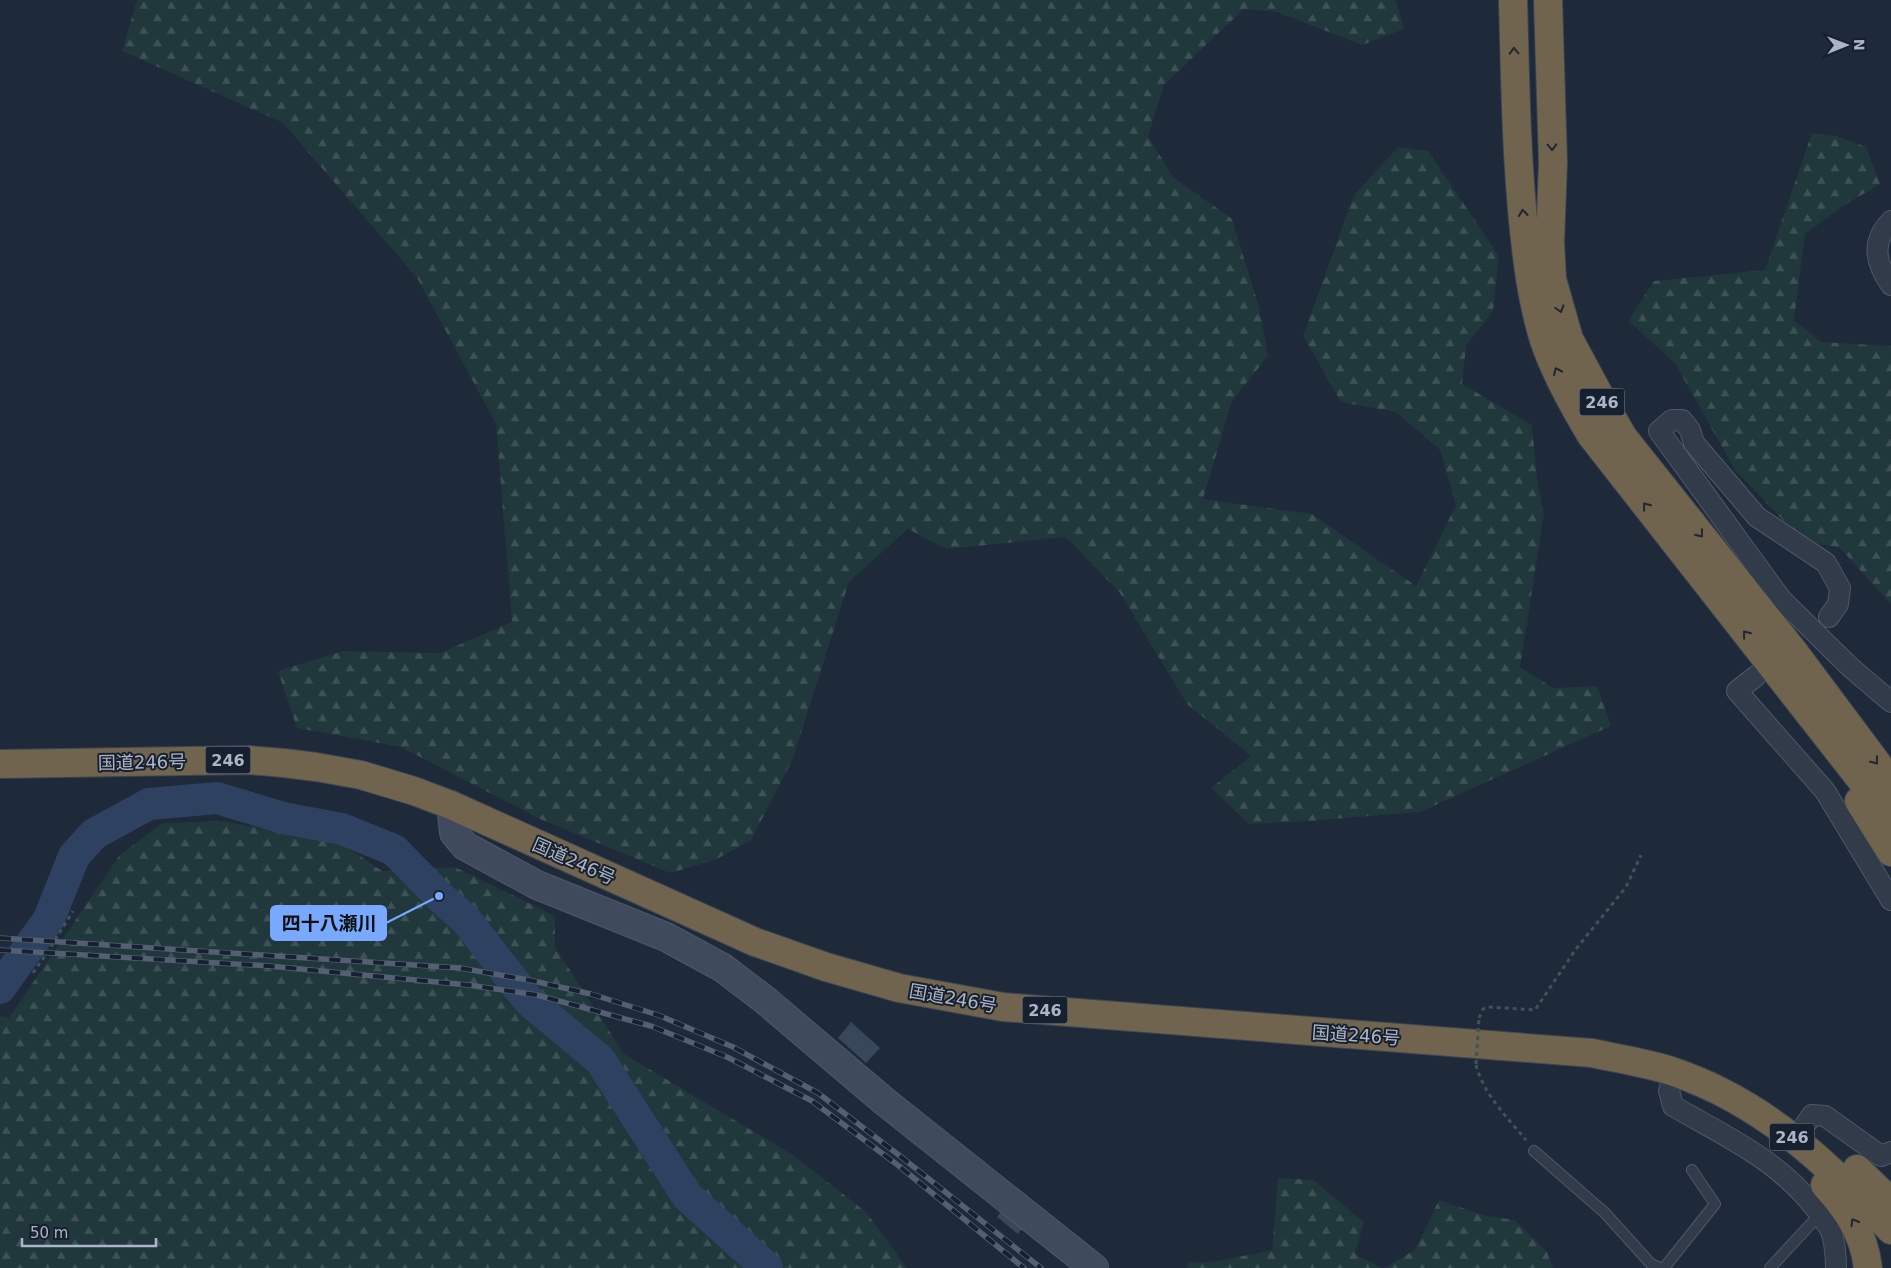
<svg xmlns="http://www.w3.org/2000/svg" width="1891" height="1268" font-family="'DejaVu Sans','Noto Sans JP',sans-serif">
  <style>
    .forest { fill: url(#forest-firs) }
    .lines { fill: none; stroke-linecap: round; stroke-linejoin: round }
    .river { stroke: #2e4161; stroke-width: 32 }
    .building { fill: #39475a }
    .lane-casing { stroke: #4f5868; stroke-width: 12 }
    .street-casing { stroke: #4f5868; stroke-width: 22 }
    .secondary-casing { stroke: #4f5868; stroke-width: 30 }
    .highway-casing { stroke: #3c4554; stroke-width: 30 }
    .path { stroke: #3e5458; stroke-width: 3; stroke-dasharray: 4 4; stroke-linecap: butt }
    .lane { stroke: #323b4a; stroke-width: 10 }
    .street { stroke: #323b4a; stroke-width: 20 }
    .secondary { stroke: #3f4a5d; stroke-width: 28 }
    .highway { stroke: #71644e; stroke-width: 28 }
    .rail-casing { stroke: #535f72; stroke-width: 5.5 }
    .rail { stroke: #17202e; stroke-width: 4; stroke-dasharray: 11; stroke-linecap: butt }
    .path-bridge { stroke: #3e5458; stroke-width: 3; stroke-dasharray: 4 4; stroke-linecap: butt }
    .oneway { stroke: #202731 }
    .labels { text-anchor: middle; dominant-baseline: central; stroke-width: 4; stroke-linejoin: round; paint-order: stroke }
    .shield { fill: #17202e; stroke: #7f8899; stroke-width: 1 }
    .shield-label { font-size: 16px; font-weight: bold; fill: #acb5c7 }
    .street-label { font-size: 18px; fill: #acb5c7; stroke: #17202e }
    .leader { fill: none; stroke: #79a8ff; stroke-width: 2 }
    .callout-dot { fill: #79a8ff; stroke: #17202e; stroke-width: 2 }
    .callout { fill: #79a8ff; stroke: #79a8ff; stroke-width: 2 }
    .callout-label { font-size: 19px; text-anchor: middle; font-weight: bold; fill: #111 }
  </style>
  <defs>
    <pattern id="forest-firs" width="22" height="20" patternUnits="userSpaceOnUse" patternTransform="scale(1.25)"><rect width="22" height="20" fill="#20373b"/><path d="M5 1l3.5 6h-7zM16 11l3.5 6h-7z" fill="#3e5256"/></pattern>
  </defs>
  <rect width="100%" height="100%" fill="#1e293a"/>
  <g class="forest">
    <polygon points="137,0 1396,0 1404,29 1362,45 1277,12 1244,9 1164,85 1148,136 1173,177 1232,219 1259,307 1268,356 1232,401 1203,499 1312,514 1416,586 1456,505 1440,450 1396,412 1341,402 1303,336 1354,195 1398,147 1428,151 1499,256 1493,311 1466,346 1462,384 1532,425 1537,479 1544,514 1520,667 1553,688 1597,686 1611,726 1420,812 1295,822 1249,824 1211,788 1251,756 1187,704 1120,593 1066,537 946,549 908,529 849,582 792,761 751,840 715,860 670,873 540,819 401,747 297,728 278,671 343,651 440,653 512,622 496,424 417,278 283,123 122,51"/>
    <polygon points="1812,133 1837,136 1866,147 1880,184 1843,206 1805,234 1794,320 1821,342 1891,346 1891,604 1840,548 1803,541 1735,470 1675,363 1628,321 1654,281 1765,270"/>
    <polygon points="223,821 344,845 382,871 455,867 555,916 555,947 624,1054 793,1155 866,1212 907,1268 0,1268 0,1016 9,1018 119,856 162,823"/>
    <polygon points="1278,1178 1313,1180 1364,1222 1355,1254 1383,1268 1186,1268 1189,1263 1218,1261 1272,1250"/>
    <polygon points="1439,1200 1486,1216 1515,1220 1547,1252 1553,1268 1384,1268 1415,1250"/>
  </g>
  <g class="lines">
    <polyline class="river" points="0,988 49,919 74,856 94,834 149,804 217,798 283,818 342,829 394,850 439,896 466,920 529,1001 600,1060 687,1196 767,1268"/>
  </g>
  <g class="building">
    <polygon points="851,1022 880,1048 866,1063 838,1038"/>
    <polygon points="1005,1206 1026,1223 1018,1234 997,1217"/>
  </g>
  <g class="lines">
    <g class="lane-casing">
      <g id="lane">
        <polyline points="1534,1151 1605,1213 1651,1264 1660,1268"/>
        <polyline points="1664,1268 1715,1204 1692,1170"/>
        <polyline points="1770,1268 1820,1214"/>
      </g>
    </g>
    <g class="street-casing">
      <g id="street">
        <path d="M1891,221C1871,242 1875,262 1891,285"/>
        <polyline points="1829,617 1838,604 1840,588 1826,563 1757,517 1694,443 1690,430 1682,420 1672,420 1659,431 1781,599 1850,667 1891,702"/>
        <polyline points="1756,676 1737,691 1825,791 1891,900"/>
        <path d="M1674,1072L1669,1091L1673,1106C1725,1136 1777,1159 1815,1208C1821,1216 1829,1225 1832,1234C1835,1245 1836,1256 1836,1268"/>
        <polyline points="1803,1128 1812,1115 1825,1116 1881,1156 1891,1152"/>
      </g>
    </g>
    <g class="secondary-casing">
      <polyline id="secondary" points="451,805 454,833 465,846 537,885 666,937 723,968 765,1000 884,1101 1094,1268"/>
    </g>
    <g class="highway-casing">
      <g id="highway">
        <path d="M1513,0C1515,74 1516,147 1523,220C1527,261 1532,301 1544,340C1555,373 1573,405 1591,435L1891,818"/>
        <polyline points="1548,0 1553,162 1550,242 1552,279 1569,339 1604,404 1623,437 1794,652 1891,782"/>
        <path d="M0,764L248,760L284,763L316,767L361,775L414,791L451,805L755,942L826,967L899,988L1003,1007L1592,1053C1619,1059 1648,1063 1674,1072C1763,1102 1828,1164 1891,1230"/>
        <polyline points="1859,801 1891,852"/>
        <polyline points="1857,1169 1891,1202"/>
        <path d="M1825,1185C1848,1210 1864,1234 1868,1268"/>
      </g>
    </g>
    <g class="path">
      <polyline points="33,973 47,953 73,911"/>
      <polyline points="1479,1018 1483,1009 1488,1007 1535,1010 1576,949 1626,887 1641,855"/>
      <path d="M1476,1065C1484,1095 1507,1117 1526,1140"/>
    </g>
    <use href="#lane" class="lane"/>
    <use href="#street" class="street"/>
    <use href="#secondary" class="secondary"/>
    <use href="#highway" class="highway"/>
    <g class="rail-casing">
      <g id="rail">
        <polyline points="0,938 460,968 529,980 591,994 658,1015 733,1047 818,1093 900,1156 1041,1268"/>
        <polyline points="0,950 269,966 468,985 537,995 651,1026 727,1057 812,1101 899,1166 1024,1268"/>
      </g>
    </g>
    <use href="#rail" class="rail"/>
    <polyline class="path-bridge" points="1476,1064 1479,1018"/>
  </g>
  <defs><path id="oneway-chevron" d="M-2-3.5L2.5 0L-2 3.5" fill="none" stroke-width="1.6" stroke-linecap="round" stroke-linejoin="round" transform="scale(1.25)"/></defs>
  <g class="oneway">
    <use href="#oneway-chevron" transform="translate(1514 51) rotate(-91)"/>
    <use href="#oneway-chevron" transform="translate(1552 147) rotate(88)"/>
    <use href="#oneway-chevron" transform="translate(1523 213) rotate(-96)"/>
    <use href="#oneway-chevron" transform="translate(1560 309) rotate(74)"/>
    <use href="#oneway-chevron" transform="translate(1557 371) rotate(-114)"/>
    <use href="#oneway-chevron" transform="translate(1646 506) rotate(-128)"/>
    <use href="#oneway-chevron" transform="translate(1700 534) rotate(52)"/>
    <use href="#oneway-chevron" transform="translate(1746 634) rotate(-128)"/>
    <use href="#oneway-chevron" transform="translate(1875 761) rotate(53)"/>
    <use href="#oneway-chevron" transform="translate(1854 1222) rotate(-120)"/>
  </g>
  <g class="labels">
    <g class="shield">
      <rect x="1579.5" y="388.5" width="45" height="27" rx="4"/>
      <rect x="205.5" y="746.5" width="45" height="27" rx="4"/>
      <rect x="1022.5" y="996.5" width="45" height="27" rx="4"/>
      <rect x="1769.5" y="1123.5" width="45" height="27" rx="4"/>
    </g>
    <g class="shield-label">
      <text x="1602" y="402">246</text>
      <text x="228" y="760">246</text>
      <text x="1045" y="1010">246</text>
      <text x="1792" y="1137">246</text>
    </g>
    <g class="street-label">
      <text transform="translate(142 762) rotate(-1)">国道246号</text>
      <text transform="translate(574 861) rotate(24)">国道246号</text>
      <text transform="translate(953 998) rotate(10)">国道246号</text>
      <text transform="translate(1356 1035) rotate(4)">国道246号</text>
    </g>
  </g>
  <path class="leader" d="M439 896L386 923"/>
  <circle class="callout-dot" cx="439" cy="896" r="5"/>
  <rect class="callout" x="271" y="906" width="115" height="34" rx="5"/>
  <g class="callout-label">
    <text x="329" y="930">四十八瀬川</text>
  </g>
  <g transform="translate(1846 45) rotate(89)" stroke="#17202e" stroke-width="4" paint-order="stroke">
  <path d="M0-4L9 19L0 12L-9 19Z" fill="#acb5c7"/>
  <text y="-8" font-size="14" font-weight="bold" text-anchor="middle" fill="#acb5c7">N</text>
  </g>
  <path d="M22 1238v8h134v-8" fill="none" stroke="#acb5c7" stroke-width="2.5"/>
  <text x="30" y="1238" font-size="15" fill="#acb5c7" stroke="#17202e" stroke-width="4" paint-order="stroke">50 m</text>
</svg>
